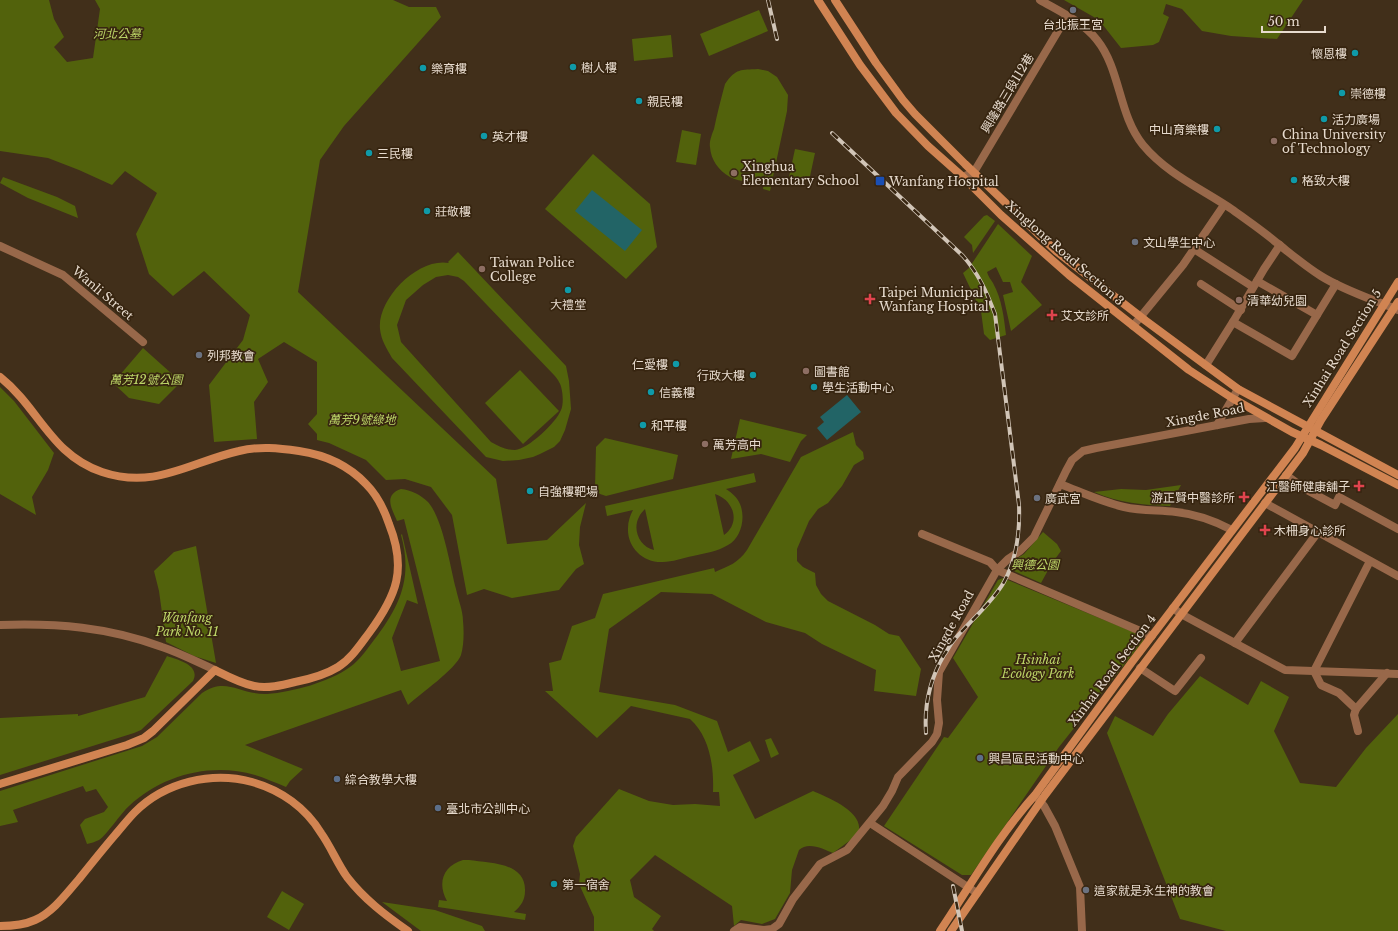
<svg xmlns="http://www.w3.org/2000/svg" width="1398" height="931" font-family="'Libre Baskerville','Noto Sans TC',serif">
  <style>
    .green { fill: #52620c; fill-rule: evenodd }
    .water { fill: #226466 }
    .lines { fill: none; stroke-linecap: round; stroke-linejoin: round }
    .street { stroke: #98684a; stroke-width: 8 }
    .secondary { stroke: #d18452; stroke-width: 8 }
    .rail-casing { stroke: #d1c5b7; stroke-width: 4 }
    .rail { stroke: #372510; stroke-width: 2.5; stroke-dasharray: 8; stroke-linecap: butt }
    .worship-dot { fill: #6b7280; stroke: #372510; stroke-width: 1.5 }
    .culture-dot { fill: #0f9aa8; stroke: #372510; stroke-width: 1.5 }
    .education-dot { fill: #8d6e63; stroke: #372510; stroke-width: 1.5 }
    .transit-dot { fill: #1a4fb4; stroke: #372510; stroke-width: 1.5 }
    .health-dot { fill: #e0444e; stroke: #372510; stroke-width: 1.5 }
    .service-dot { fill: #5c6f8a; stroke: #372510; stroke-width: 1.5 }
    .labels { text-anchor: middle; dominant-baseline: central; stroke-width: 3.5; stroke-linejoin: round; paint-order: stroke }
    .poi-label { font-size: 12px; fill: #e7dbce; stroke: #372510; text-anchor: start }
    .park-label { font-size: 12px; font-style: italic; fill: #bcd567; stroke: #372510 }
    .street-label { font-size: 12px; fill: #e7dbce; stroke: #372510 }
  </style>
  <rect width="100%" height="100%" fill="#412f1a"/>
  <g class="green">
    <polygon points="0,0 49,0 54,19 64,37 54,47 67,62 93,58 100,9 95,0 393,0 409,7 436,7 441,17 344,126 320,160 298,292 496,479 507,544 547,540 586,503 580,527 579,545 584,564 576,569 559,590 512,598 484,589 467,595 452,515 431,487 405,479 386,480 366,460 329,443 317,440 317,434 308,424 317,414 317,362 284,342 258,359 268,382 254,402 257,439 214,442 209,385 243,340 250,315 204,271 173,296 149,274 136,234 157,193 125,171 112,185 79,170 48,158 0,151"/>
    <polygon points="1064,0 1303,0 1277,39 1231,36 1202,31 1182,9 1166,4 1163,14 1169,17 1159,42 1153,45 1121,48 1099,20"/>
    <polygon points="759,10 768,31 709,56 700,34"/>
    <polygon points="671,35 673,57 634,61 632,39"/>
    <path d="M758,69L768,71L777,77L788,95L787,111L770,191L763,189L765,175C753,181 743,184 730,177C718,170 711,160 710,147C709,142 712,134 714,129C717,114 721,99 725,84C736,68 741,70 758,69Z"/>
    <polygon points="682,130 701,134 696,165 676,162"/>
    <polygon points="795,149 815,153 809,181 789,177"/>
    <polygon points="593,154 650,204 657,247 626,279 545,209"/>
    <polygon points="3,177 57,197 75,206 78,218 28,198 0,183"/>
    <polygon points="987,215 995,221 973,253 972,245 964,237 984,216"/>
    <path d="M998,224L1032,256L1021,282L1042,305L1011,331L1003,295L1013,292L1010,282H1003L996,267L987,272C988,276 991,280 993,283C1002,299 1004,318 1006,335L990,340L984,334L981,311L963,273L969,268Z"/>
    <path d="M458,252L566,366L569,381L571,409L565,430L560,441L554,447L540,454L533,457L519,460L503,461L486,457L392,358C387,349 381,340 380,329C377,299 418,257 449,263L448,262ZM448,275L458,277L464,281L554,375C556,377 558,380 559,382C563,388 564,404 561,410C556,423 528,449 515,450C505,450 499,446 491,442L401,342L397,325L406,300L423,285L436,277Z"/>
    <polygon points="143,348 181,382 159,404 129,398 113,383"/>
    <polygon points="520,370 559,411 523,444 485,403"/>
    <polygon points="0,387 14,401 54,453 48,470 32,497 36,515 0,494"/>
    <polygon points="740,419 807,435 801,441 790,462 761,454 731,459"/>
    <path d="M853,432L856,445L863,452L864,459L854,465L842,486L828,503L818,509L809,521L797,549V561L803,567L815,573L816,585L821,594L828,601L875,625L889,634L899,636L921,669L916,696L874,691L876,670L822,644L805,633L766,622L712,594L661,592L609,629L599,692L675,705L717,721L728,752L750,741L760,761L733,775L755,819L813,791C827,797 862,811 859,830L852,839L833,853C824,849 808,841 799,850L792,870L790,893L775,919L762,924L741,920L734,926L732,906L655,855L630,880L634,897L661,916L652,929L654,931H594V917L579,884L580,874L573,846L576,837L619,789L649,801L673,805L695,804L720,806L719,792H713C714,767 710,737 690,719L631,706L597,738L545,691H553L549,663L561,660L572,626L595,618L603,594L714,568L715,572C729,566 738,563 747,550L801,457Z"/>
    <polygon points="605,438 678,455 673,479 606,496 600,494 595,488 596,447"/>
    <path d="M754,473L756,482L726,489C732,493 737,497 740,504C746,518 741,538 728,545C717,552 705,553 693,556C683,558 672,562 663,562C643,563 627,547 628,528C628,521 630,516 633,510L607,516L605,506ZM715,494C734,500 741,523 724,535ZM645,509L654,550C640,547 632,530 639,517C640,514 643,511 645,509Z"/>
    <path d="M1181,485L1170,506C1143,505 1119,503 1094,492L1121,489L1146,490Z"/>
    <path d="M401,489C411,490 421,495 428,502C443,519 450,566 456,589C458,599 463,611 463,621C464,631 464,645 461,655C456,669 420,694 408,705L401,690L245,745L303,769L290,781L286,787C276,783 265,778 255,775C211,762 162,775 129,806C121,813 106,836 99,840C95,842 91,843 87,844L80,825L85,819L104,812L108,807L96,789L86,792L83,786L13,810L18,822L0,826V791L142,746L157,737L202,693C227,676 240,695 267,694C293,692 329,682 350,667C360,660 367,649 374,640C400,606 413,578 401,535L402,534L418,604L407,600L392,638L401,671L440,661L404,519L397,521C392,509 383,495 401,489Z"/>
    <polygon points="1043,532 1057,544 1061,551 1052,563 1041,583 1016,572 1011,569 1016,559 1024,554"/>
    <polygon points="196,546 216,663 194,656 166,642 159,591 154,571 174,552"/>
    <polygon points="1003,578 1143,636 1143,641 1059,747 971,875 962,875 884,826 944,737 948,738 978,697 953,658 998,580"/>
    <path d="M167,656C178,660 201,665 193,681L141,730L134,733L0,775V718L78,714V716L145,697Z"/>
    <polygon points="1200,676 1248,705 1261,681 1289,697 1274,731 1300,783 1336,787 1366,748 1398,714 1398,931 1226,931 1180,919 1107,733 1115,716 1153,736 1168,714"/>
    <polygon points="771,738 779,754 771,758 765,740"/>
    <path d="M463,860H469C489,863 526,862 525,891C525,900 521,906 514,912L526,914L525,920L438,907L439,900L447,901C437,883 443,866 463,860Z"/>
    <polygon points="282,891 304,904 289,930 267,917"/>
    <polygon points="382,902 435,910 482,926 485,931 421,931"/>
  </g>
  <g class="water">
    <polygon points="592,190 642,230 625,251 575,211"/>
    <polygon points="847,395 861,412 827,440 817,428 824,422 820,417"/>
  </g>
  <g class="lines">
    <g class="street">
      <path d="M1040,0C1059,11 1083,22 1097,40C1121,70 1118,114 1143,145C1167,174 1202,189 1233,210C1248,221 1263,231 1277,243C1291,254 1305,266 1321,276C1345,291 1372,299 1398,310"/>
      <polyline points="963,177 974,172 1067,16"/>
      <polyline points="0,246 63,275 143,342"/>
      <polyline points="1194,249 1253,287"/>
      <polyline points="1257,281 1317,315"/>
      <polyline points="1201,284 1241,310"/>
      <polyline points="1233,322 1292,356 1336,284"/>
      <polyline points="1133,326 1183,265 1224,205"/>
      <polyline points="1206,365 1233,322 1264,269 1280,245"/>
      <polyline points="1217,425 1238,389"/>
      <polyline points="1286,475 1305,489 1335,505 1339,497 1398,529"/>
      <path d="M1060,484C1081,492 1102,502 1124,507C1141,511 1158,510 1176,512C1195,514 1215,521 1232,530"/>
      <polyline points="1265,503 1398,576"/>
      <polyline points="922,534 990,562 997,570 1152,636"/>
      <polyline points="1173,608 1181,614 1285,670 1398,674"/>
      <path d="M0,625C57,623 108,627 162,647C180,653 197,662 215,670"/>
      <polyline points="1235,643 1318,532"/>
      <polyline points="1140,668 1175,691 1201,658"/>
      <polyline points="1356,709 1387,673"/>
      <polyline points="1358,731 1354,715 1356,709 1339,693 1321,685 1314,671 1370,561"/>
      <polyline points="1036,796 1044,806 1055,826 1080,887 1082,931"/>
      <polyline points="870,823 977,893"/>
      <polyline points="734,931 740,927 764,930 772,929 779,924 793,899 820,864 847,850 883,806 892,791 898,777 932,742 937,734 939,723 937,700 939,672 997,570 1008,559 1020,551 1034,537 1066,471 1072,460 1083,451 1096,448 1249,419 1265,418"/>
    </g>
    <g class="secondary">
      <polyline points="818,0 860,65 896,113 928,146 963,177 1001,215 1069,275 1189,370 1232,398 1292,432 1321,445 1398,485"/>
      <polyline points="835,0 876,63 903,100 915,114 965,164 1056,251 1146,321 1238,389 1398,475"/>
      <path d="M0,377C39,408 51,455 102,472C155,490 190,462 239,451C259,446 279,448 299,451C326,455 348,465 366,484C377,495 384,509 389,524C407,569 397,595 369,633C360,645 351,659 338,667C325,675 310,679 295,682C283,685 267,689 254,686C240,683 227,676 215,670L153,731L144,738L127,745L0,784"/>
      <path d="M0,926C12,926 24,925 35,920C53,912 66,894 79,879C91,864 103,849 115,835C122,827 128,819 135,812C165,782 212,771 252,782C281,790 306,808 321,833C331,847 337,863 347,877C364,899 385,915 408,931"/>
      <path d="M940,931C971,885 998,836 1035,795L1132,662L1295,448L1398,282"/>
      <polyline points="951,931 1045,795 1303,453 1321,420 1398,302"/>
    </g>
    <g class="rail-casing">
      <g id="rail">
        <polyline points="768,0 777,39"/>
        <path d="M832,133L963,256C979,274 987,293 995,314L1019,505C1020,531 1017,558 1004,582C992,603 970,621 954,640C950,644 948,650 944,655C930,679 924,705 926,733"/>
        <polyline points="953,886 962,931"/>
      </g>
    </g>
    <use href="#rail" class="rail"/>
  </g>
  <g class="worship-dot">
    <circle cx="1073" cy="10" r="4"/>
    <circle cx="1135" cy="242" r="4"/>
    <circle cx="199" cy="355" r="4"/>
    <circle cx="1037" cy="498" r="4"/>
    <circle cx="1086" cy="890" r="4"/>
  </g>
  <g class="culture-dot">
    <circle cx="1355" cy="53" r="4"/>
    <circle cx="573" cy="67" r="4"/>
    <circle cx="423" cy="68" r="4"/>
    <circle cx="1342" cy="93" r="4"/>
    <circle cx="639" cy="101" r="4"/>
    <circle cx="1324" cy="119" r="4"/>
    <circle cx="1217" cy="129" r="4"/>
    <circle cx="484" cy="136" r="4"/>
    <circle cx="369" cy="153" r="4"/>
    <circle cx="1294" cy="180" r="4"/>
    <circle cx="427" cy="211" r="4"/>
    <circle cx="568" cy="290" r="4"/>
    <circle cx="676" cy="364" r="4"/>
    <circle cx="753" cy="375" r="4"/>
    <circle cx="814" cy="387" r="4"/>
    <circle cx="651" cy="392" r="4"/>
    <circle cx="643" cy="425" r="4"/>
    <circle cx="530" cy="491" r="4"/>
    <circle cx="554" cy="884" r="4"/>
  </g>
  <g class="education-dot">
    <circle cx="1274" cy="141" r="4"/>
    <circle cx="734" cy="173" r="4"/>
    <circle cx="482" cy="269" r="4"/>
    <circle cx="1239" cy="300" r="4"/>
    <circle cx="806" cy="371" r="4"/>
    <circle cx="705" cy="444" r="4"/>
  </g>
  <rect class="transit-dot" x="875" y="176" width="10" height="10" rx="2"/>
  <g class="health-dot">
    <path d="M868 293h4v4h4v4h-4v4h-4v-4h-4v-4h4z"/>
    <path d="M1050 309h4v4h4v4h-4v4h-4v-4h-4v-4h4z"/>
    <path d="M1357 480h4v4h4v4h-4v4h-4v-4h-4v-4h4z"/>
    <path d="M1242 491h4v4h4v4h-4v4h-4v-4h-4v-4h4z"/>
    <path d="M1263 524h4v4h4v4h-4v4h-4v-4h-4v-4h4z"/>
  </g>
  <g class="service-dot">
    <circle cx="980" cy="758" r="4"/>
    <circle cx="337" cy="779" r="4"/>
    <circle cx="438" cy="808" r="4"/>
  </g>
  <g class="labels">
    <g class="poi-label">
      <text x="1073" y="24" text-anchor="middle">台北振王宮</text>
      <text x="1347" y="53" text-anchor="end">懷恩樓</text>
      <text x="581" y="67">樹人樓</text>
      <text x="431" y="68">樂育樓</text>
      <text x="1350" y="93">崇德樓</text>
      <text x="647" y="101">親民樓</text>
      <text x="1332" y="119">活力廣場</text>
      <text x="1209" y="129" text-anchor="end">中山育樂樓</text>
      <text x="1282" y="134">China University<tspan x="1282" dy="14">of Technology</tspan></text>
      <text x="492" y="136">英才樓</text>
      <text x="377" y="153">三民樓</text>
      <text x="742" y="166">Xinghua<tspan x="742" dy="14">Elementary School</tspan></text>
      <text x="1302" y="180">格致大樓</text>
      <text x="889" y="181">Wanfang Hospital</text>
      <text x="435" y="211">莊敬樓</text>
      <text x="1143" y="242">文山學生中心</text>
      <text x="490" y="262">Taiwan Police<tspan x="490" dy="14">College</tspan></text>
      <text x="879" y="292">Taipei Municipal<tspan x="879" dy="14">Wanfang Hospital</tspan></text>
      <text x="1247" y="300">清華幼兒園</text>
      <text x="568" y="304" text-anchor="middle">大禮堂</text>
      <text x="1061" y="315">艾文診所</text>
      <text x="207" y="355">列邦教會</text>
      <text x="668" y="364" text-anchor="end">仁愛樓</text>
      <text x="814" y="371">圖書館</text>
      <text x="745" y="375" text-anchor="end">行政大樓</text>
      <text x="822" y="387">學生活動中心</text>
      <text x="659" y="392">信義樓</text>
      <text x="651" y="425">和平樓</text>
      <text x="713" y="444">萬芳高中</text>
      <text x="1350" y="486" text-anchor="end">江醫師健康舖子</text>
      <text x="538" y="491">自強樓靶場</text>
      <text x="1235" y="497" text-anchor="end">游正賢中醫診所</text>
      <text x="1045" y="498">廣武宮</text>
      <text x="1274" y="530">木柵身心診所</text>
      <text x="988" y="758">興昌區民活動中心</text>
      <text x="345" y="779">綜合教學大樓</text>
      <text x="446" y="808">臺北市公訓中心</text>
      <text x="562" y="884">第一宿舍</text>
      <text x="1094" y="890">這家就是永生神的教會</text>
    </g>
    <g class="park-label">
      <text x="117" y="33">河北公墓</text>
      <text x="146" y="379">萬芳12號公園</text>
      <text x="362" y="419">萬芳9號綠地</text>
      <text x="1035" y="564">興德公園</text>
      <text x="187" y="617">Wanfang<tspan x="187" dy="14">Park No. 11</tspan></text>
      <text x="1038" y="659">Hsinhai<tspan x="1038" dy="14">Ecology Park</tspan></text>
    </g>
    <g class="street-label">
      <text transform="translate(1007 93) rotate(-59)">興隆路三段112巷</text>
      <text transform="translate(1065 253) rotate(41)">Xinglong Road Section 3</text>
      <text transform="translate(103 293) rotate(40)">Wanli Street</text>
      <text transform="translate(1342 348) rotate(-58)">Xinhai Road Section 5</text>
      <text transform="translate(1205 415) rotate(-11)">Xingde Road</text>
      <text transform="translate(951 626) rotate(-61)">Xingde Road</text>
      <text transform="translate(1112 670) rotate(-53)">Xinhai Road Section 4</text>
    </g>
  </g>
  <path d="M1262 26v6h63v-6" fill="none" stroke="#e7dbce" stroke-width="2"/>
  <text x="1268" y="26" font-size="12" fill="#e7dbce" stroke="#372510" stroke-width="3" paint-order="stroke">50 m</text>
</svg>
